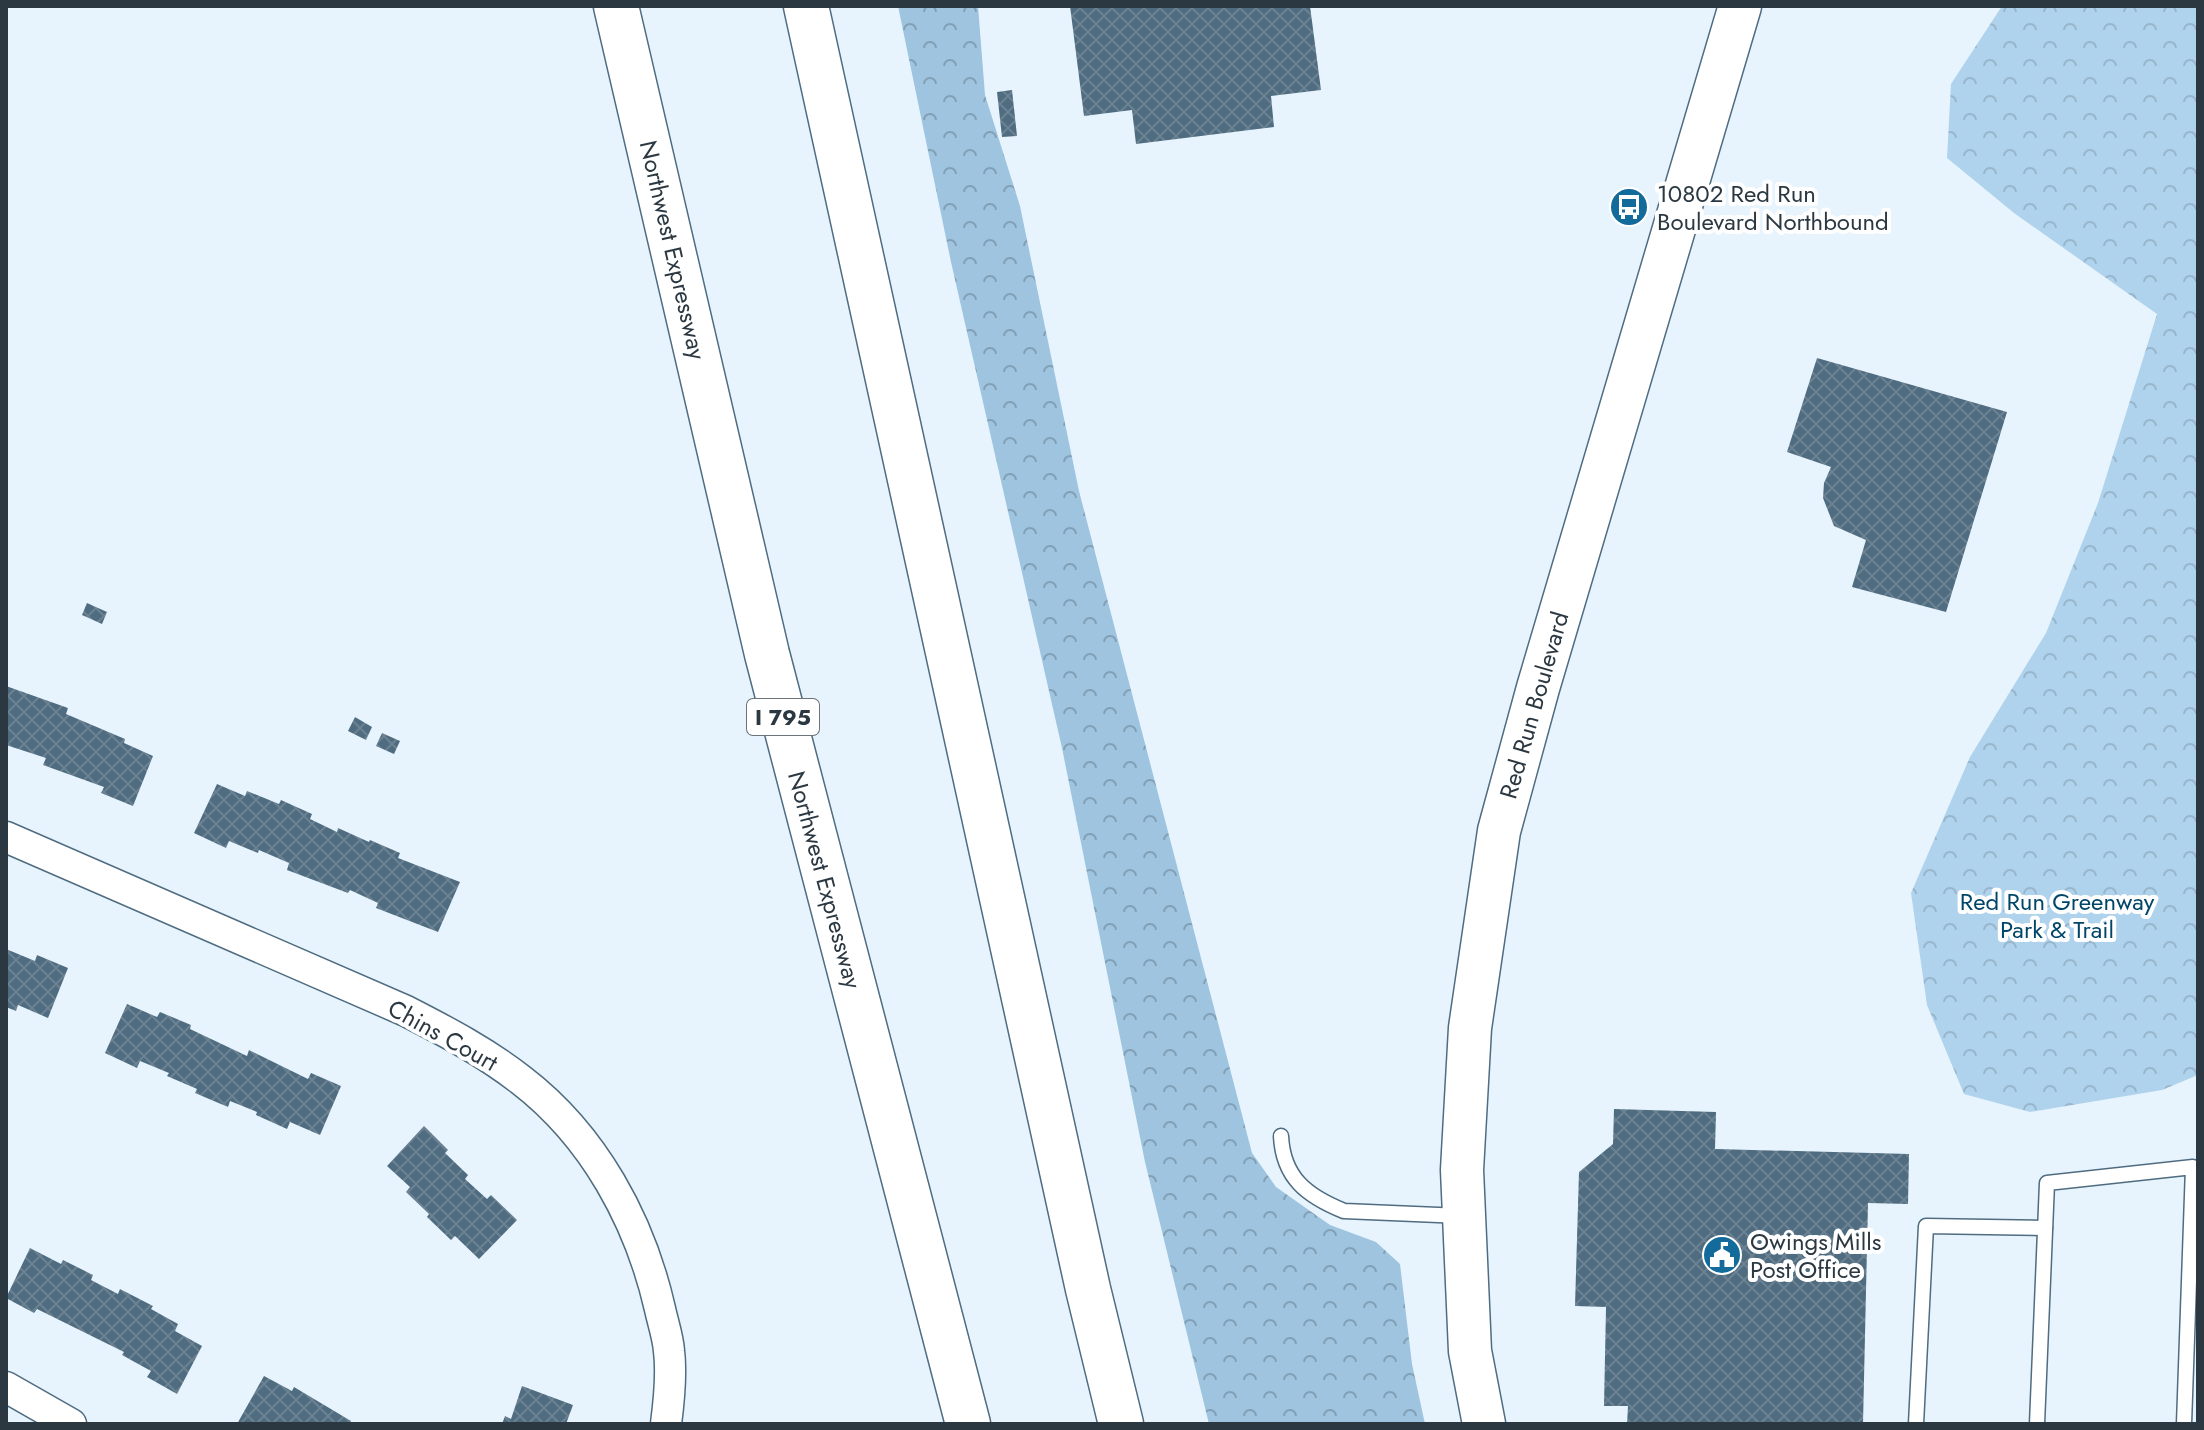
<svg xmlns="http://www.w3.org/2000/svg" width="2204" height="1430" font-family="Jost,sans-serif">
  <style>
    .forest { fill: url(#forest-crowns) }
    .park { fill: url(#park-crowns) }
    .building { fill: url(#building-cross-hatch) }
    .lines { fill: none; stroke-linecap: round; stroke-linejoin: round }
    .service-casing { stroke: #4f6c80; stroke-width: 17 }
    .minor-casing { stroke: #4f6c80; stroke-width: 33 }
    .secondary-casing { stroke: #4f6c80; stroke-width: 45 }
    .motorway-casing { stroke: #4f6c80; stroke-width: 47 }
    .service { stroke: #fff; stroke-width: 14 }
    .minor { stroke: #fff; stroke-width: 30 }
    .secondary { stroke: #fff; stroke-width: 42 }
    .motorway { stroke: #fff; stroke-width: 44 }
    .labels { text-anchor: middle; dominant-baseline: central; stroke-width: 8; stroke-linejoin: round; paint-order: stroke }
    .shield { fill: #fff; stroke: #6b747a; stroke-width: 2 }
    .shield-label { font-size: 22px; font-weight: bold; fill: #2b3841 }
    .poi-label { font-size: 24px; fill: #2b3841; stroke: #fff; text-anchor: start }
    .street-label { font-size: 24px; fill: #2b3841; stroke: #fff }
    .park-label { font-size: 24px; fill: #004669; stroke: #fff }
  </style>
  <defs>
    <pattern id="forest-crowns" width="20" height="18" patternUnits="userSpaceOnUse" patternTransform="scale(2)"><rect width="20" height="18" fill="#9ec4df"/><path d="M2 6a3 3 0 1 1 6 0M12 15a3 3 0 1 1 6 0" fill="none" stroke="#81a0b6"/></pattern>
    <pattern id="park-crowns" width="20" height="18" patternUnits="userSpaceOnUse" patternTransform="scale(2)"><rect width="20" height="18" fill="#afd3ec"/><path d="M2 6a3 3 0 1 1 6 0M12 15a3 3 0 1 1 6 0" fill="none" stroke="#97b6cc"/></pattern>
    <pattern id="building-cross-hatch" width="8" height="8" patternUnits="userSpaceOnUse" patternTransform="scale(2)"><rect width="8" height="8" fill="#4f6c80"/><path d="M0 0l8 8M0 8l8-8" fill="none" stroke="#6b8292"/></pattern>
  </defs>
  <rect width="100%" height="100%" fill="#e7f4fd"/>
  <polygon class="forest" points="898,6 978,6 985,95 1020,206 1079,491 1252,1153 1276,1187 1330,1225 1376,1242 1400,1264 1412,1364 1425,1424 1209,1424 1145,1162 1062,748 951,262"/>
  <polygon class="park" points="2002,6 2198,6 2198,1075 2162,1090 2030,1112 1964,1094 1927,1005 1911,893 1970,757 2046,633 2098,503 2157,314 2014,213 1947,158 1951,84"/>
  <g class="building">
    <polygon points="1070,6 1310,6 1321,90 1271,96 1274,127 1136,144 1132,110 1084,116"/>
    <polygon points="1012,90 1017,136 1002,137 997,92"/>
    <polygon points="1817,358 2007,412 1946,612 1852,587 1866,540 1834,526 1823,498 1824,483 1831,467 1787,452"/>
    <polygon points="87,603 107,612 102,624 82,615"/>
    <polygon points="6,686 68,708 66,714 125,739 124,743 153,756 133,806 101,793 104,787 43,765 46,758 6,745"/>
    <polygon points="355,717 372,727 366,740 348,731"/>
    <polygon points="382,733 400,741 394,754 376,746"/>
    <polygon points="217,784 245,796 247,791 279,804 281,800 312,814 310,819 337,832 338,828 369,842 370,840 400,853 398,858 460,882 438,932 376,908 378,903 350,890 348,893 287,870 289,863 259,850 258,853 229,841 226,848 194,833"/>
    <polygon points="6,949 35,961 37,955 68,968 48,1018 18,1005 16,1011 6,1007"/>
    <polygon points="127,1004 157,1017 160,1012 191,1025 190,1029 247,1056 249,1050 308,1079 311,1073 341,1086 320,1135 290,1122 287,1129 256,1115 257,1112 230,1101 228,1107 195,1093 197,1089 167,1076 169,1073 140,1061 137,1068 105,1053"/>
    <polygon points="1614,1109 1716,1112 1715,1149 1909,1154 1908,1204 1868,1203 1863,1424 1627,1424 1628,1406 1604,1406 1606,1307 1575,1306 1579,1172 1613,1144"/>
    <polygon points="424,1126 448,1150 445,1153 468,1175 465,1179 487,1199 491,1195 517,1220 479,1259 455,1236 451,1240 427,1217 429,1214 406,1192 410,1187 387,1166"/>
    <polygon points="30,1248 61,1264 63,1260 93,1275 91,1280 118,1294 120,1289 153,1306 151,1309 178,1324 175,1331 202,1346 177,1394 147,1377 151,1371 122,1355 124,1352 37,1309 34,1313 6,1298"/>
    <polygon points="264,1376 292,1391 294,1387 351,1421 350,1424 237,1424"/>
    <polygon points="522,1386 573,1405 566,1424 502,1424 505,1416 511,1419"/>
  </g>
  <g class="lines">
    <g class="service-casing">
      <g id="service">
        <path d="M1281,1136C1283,1178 1307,1196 1344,1211L1462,1216"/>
        <polyline points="1916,1424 1926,1226 2045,1228"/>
        <polyline points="2037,1424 2047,1183 2193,1167 2184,1424"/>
      </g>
    </g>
    <g class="minor-casing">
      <g id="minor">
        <path d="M6,837L406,1011C447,1032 485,1052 521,1080C594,1136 640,1221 660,1309C663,1323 668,1337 669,1351C672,1375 669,1401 666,1424"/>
        <polyline points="6,1387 71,1424"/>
      </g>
    </g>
    <g class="secondary-casing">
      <polyline id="secondary" points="1484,1424 1470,1351 1462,1170 1470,1028 1499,831 1538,688 1740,6"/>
    </g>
    <g class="motorway-casing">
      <g id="motorway">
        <polyline points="616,6 767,654 968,1424"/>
        <polyline points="806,6 1088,1289 1121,1424"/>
      </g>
    </g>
    <use href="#service" class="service"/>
    <use href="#minor" class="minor"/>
    <use href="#secondary" class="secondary"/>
    <use href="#motorway" class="motorway"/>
  </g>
  <defs>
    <g id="bus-disc" transform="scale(2)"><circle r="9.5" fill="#126b9b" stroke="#fff"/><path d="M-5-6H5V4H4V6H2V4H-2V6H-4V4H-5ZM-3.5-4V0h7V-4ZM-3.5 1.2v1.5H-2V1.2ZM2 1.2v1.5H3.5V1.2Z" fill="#fff"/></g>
    <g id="civic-disc" transform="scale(2)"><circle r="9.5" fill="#126b9b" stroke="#fff"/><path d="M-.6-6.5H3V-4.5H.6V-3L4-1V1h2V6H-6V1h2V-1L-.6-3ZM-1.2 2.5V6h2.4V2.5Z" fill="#fff"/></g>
  </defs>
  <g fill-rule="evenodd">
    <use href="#bus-disc" x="1629" y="207"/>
    <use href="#civic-disc" x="1722" y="1255"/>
  </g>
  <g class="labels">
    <rect class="shield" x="747" y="699" width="72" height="36" rx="6"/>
    <g class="shield-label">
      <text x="783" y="717">I 795</text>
    </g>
    <g class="poi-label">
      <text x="1657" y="193">10802 Red Run<tspan x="1657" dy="28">Boulevard Northbound</tspan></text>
      <text x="1750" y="1241">Owings Mills<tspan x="1750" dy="28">Post Office</tspan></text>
    </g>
    <g class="street-label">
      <text transform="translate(673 250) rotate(77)">Northwest Expressway</text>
      <text transform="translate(1534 705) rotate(-74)">Red Run Boulevard</text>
      <text transform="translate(825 880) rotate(75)">Northwest Expressway</text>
      <text transform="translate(443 1035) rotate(29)">Chins Court</text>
    </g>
    <g class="park-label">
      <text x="2057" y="901">Red Run Greenway<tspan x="2057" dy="28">Park &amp; Trail</tspan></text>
    </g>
  </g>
  <rect width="2204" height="1430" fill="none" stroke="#2b3841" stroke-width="16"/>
</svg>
